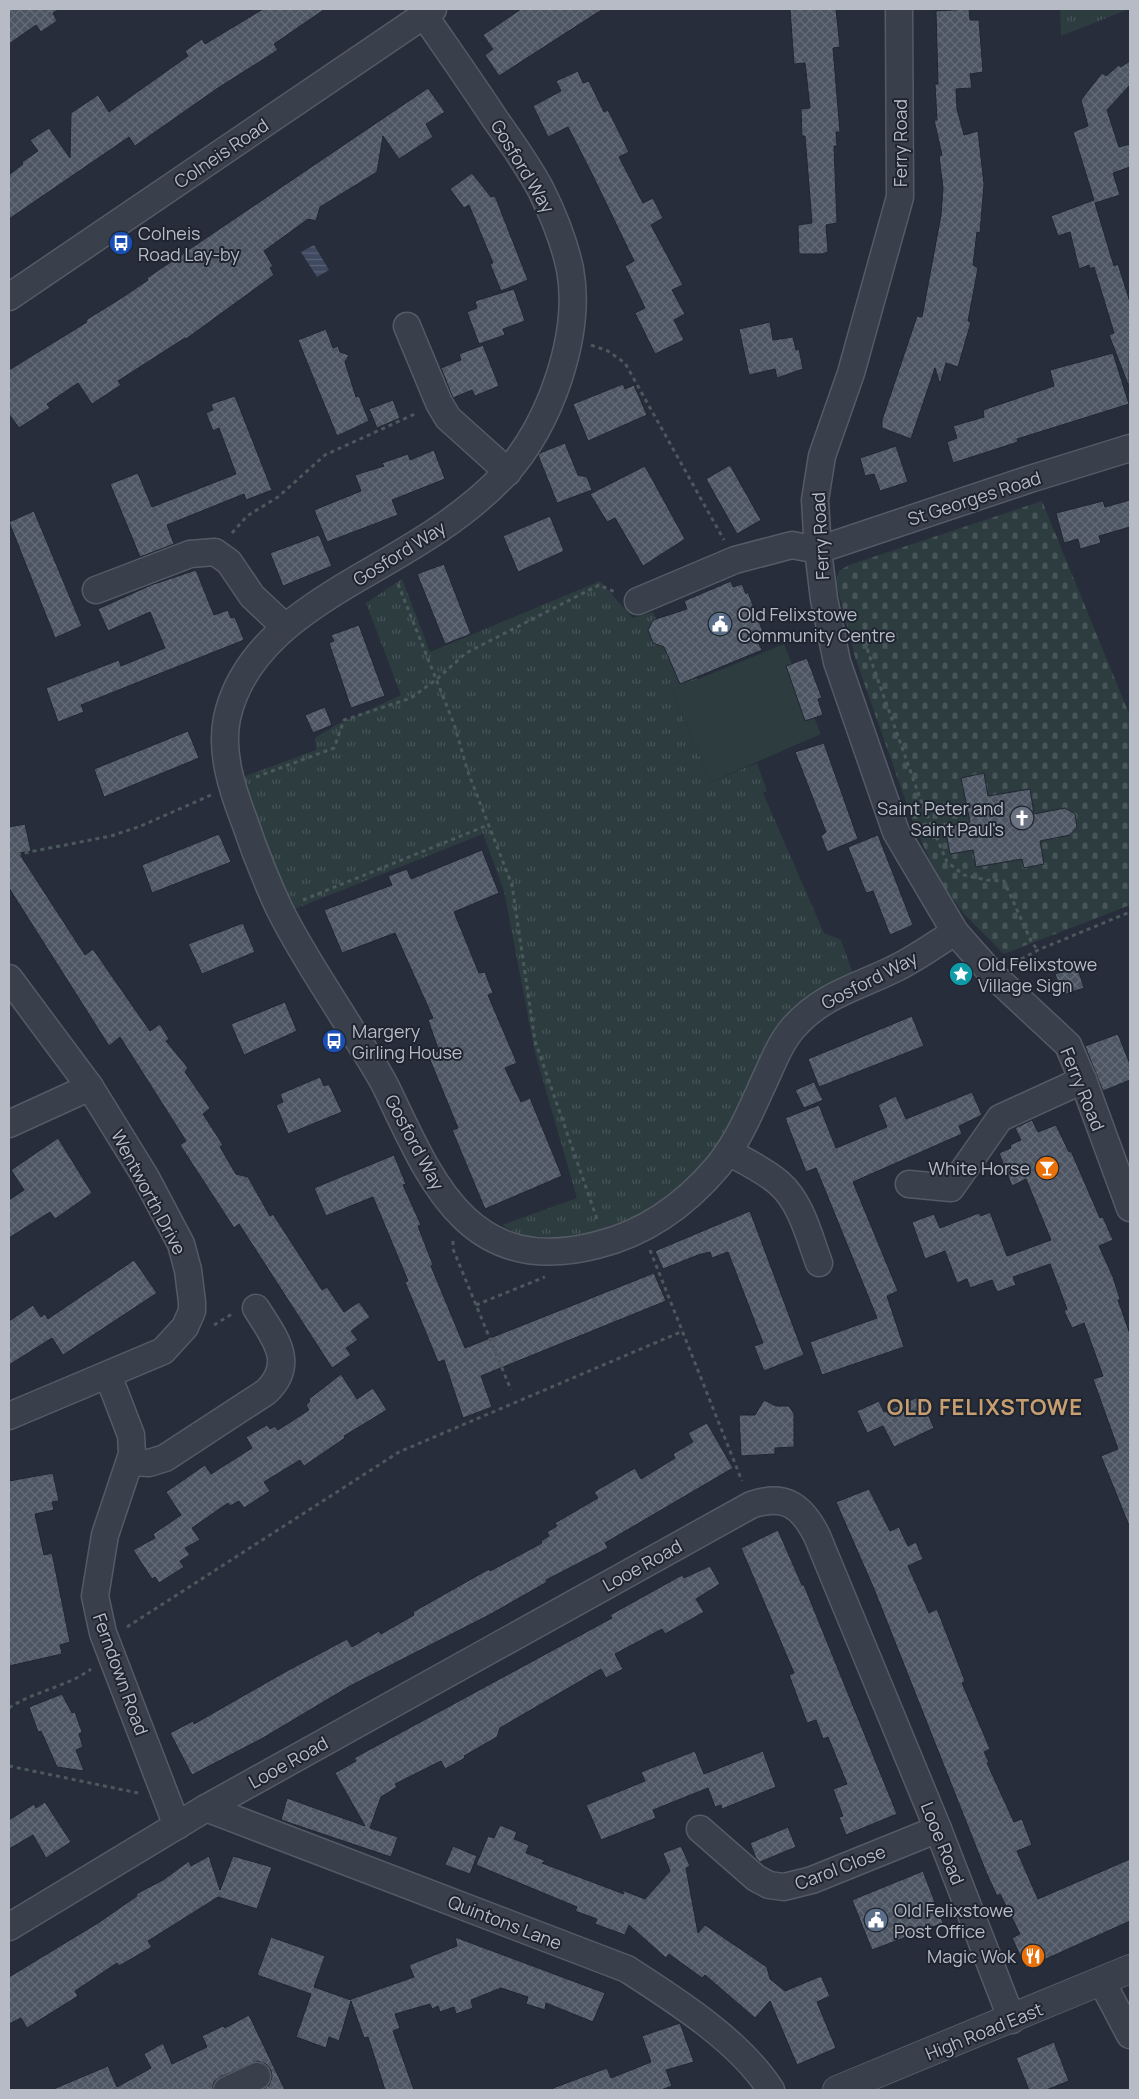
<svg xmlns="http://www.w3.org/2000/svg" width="1139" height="2099" font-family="Manrope,sans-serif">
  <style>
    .cemetery { fill: url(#cemetery-stones) }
    .park { fill: url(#park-tufts) }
    .garden { fill: #2c3c3f }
    .water { fill: url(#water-rules) }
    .building { fill: url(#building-cross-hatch); stroke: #212732 }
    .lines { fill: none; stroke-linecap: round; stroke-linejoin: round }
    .minor-casing { stroke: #555b66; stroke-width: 29 }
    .tertiary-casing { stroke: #555b66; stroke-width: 30 }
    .path { stroke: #4b595d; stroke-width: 3; stroke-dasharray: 4 4; stroke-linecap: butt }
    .minor { stroke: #3a404b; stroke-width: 26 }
    .tertiary { stroke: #3a404b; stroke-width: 28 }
    .labels { text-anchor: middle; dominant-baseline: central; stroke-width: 4; stroke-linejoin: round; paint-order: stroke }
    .street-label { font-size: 18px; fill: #b6bbc6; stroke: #1f2530 }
    .poi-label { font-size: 18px; fill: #b6bbc6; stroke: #1f2530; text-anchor: start }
    .district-label { font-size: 22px; font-weight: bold; letter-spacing: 1px; fill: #c79e70; stroke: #1f2530 }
  </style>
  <defs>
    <pattern id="cemetery-stones" width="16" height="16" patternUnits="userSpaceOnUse" patternTransform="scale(1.25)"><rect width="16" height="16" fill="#2c3c3f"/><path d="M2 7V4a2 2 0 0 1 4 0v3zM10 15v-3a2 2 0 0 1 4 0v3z" fill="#485659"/></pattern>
    <pattern id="park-tufts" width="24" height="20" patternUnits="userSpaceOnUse" patternTransform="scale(1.25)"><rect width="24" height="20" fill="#2c3c3f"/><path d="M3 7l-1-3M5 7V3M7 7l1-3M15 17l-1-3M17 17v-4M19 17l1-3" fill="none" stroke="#485659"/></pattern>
    <pattern id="water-rules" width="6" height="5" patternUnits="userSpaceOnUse" patternTransform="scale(1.25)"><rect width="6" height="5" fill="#3f4a61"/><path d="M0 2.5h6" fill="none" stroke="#586276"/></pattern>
    <pattern id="building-cross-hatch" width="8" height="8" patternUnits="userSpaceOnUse" patternTransform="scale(1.25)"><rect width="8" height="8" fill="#4d5563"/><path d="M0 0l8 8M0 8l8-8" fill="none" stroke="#646c78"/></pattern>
  </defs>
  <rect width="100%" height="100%" fill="#272d3a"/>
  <polygon class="cemetery" points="1042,501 1130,716 1130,905 1004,954 964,914 939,880 914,825 855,657 836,582 839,571 849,565"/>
  <g class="park">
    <polygon points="1060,9 1129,9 1061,36"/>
    <polygon points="402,579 430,652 600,581 633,618 653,612 662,632 674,637 697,680 671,690 711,782 757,763 767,791 763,793 824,933 841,940 853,974 795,1013 727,1133 701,1169 662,1203 616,1227 566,1238 522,1236 502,1225 577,1198 535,1053 504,891 483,834 292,910 256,828 240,778 316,750 315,738 336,725 401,695 366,603"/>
  </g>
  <polygon class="garden" points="784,644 821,734 711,782 671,690"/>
  <polygon class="water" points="314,245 329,270 317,277 301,252"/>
  <g class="building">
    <polygon points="9,9 59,9 53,13 57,21 41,32 36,25 9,44"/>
    <polygon points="263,9 325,9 274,44 278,50 218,88 135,146 129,137 9,219 9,175 23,164 22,162 38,151 30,140 49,128 70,158 71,113 98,95 109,112 188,56 185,51 202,39 205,44"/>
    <polygon points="521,9 603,9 499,76 485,55 493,49 483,35"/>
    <polygon points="790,9 836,9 840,47 833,48 840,132 836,132 837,146 834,146 837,223 826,225 828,252 822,254 799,254 798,225 812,223 805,136 802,136 801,109 810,108 805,63 794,64"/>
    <polygon points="969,9 970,20 979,20 983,72 970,74 972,88 956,89 957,109 964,135 978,131 984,184 980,233 977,232 973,265 978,268 968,321 971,322 958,367 946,363 940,384 935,368 911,439 882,428 882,420 917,316 922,317 941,215 943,188 939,156 942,155 934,120 937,120 935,84 938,84 936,11"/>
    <polygon points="1130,61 1130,85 1107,110 1119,147 1130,144 1130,167 1113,173 1120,195 1095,203 1114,266 1118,264 1130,302 1129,387 1109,335 1114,333 1094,267 1090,269 1089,265 1079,269 1070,232 1058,236 1051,216 1094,200 1073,132 1088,126 1081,100 1102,73 1106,76 1119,65 1121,67"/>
    <polygon points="578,71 583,83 589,81 604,112 608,110 629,152 619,157 643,203 653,198 663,218 651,225 683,285 672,290 685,314 674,320 684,340 655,354 635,313 645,308 625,266 634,261 592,174 568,127 548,137 533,106 561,91 556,81"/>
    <polygon points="428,88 445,112 426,124 433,137 399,159 383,136 377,172 320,207 316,221 308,219 264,251 273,266 270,268 274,275 186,339 185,338 118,381 121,385 92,404 78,383 47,404 50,408 19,428 9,414 9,370 87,322 86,320 123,297 148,280 147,278"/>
    <polygon points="472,173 491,197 495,196 528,280 501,291 490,264 493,263 469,205 464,208 450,189"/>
    <polygon points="514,289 525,321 503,329 505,335 479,344 467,312 477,308 475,301"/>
    <polygon points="770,322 773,340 793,337 796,350 799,349 803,369 777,378 775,369 749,375 739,329"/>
    <polygon points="326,329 333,348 338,346 340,352 349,355 345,362 356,397 359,396 369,421 337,436 298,340"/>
    <polygon points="483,345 499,386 475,396 472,390 453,398 441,368 461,360 459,354"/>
    <polygon points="1113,353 1129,404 1017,439 1018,442 953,463 947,442 957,438 953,426 984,417 983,410 1054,386 1050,370"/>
    <polygon points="623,384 625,389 634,385 647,415 588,441 573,404"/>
    <polygon points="235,396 272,490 246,500 244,494 167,525 174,544 140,557 110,484 138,473 152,507 236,474 219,428 213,431 206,413 213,410 211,404"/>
    <polygon points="393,400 400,418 377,428 369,409"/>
    <polygon points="565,443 578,475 587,477 592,490 557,503 538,455 540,453"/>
    <polygon points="896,446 908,482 880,491 874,474 865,476 860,458"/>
    <polygon points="434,450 445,479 392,500 398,515 327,542 314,510 361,491 355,475 384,466 382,463 408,454 410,460"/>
    <polygon points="730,465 761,520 737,534 706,479"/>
    <polygon points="645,466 685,539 643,566 615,518 607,522 590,494"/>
    <polygon points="1130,500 1130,527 1099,536 1101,543 1080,549 1078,539 1064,543 1056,513 1103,501 1105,507"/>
    <polygon points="34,511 82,626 55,638 9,522"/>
    <polygon points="550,516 564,551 518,572 503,536"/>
    <polygon points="319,535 332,566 283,586 270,553"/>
    <polygon points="444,564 471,634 445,644 417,574"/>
    <polygon points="196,570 214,615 228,610 231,618 235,617 244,640 81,705 84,712 58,722 46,688 119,660 121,666 165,648 150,612 108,631 98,609 151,585"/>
    <polygon points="731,581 733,587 742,584 746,594 748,592 763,632 755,636 762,650 680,684 664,647 653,643 648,630 653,620 687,609 684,601"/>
    <polygon points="359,625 385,696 351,708 329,643 334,641 331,635"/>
    <polygon points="807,658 822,698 818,699 823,715 805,721 786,666"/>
    <polygon points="325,707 332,725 313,733 305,715"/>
    <polygon points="188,731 199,758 104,797 94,769"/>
    <polygon points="824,743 858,839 827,852 821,836 826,832 795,752"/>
    <polygon points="984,773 988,796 1030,789 1034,814 1065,808 1075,814 1077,827 1070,835 1040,841 1044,864 1024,868 1022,859 976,867 973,850 950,854 945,827 970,822 961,778"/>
    <polygon points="25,824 31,851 19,853 85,955 93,949 150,1031 160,1024 169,1039 166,1041 188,1068 185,1072 210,1108 203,1114 223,1145 220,1147 236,1174 248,1177 270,1216 273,1214 322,1290 327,1287 344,1312 359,1302 370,1317 351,1331 358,1340 346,1348 351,1355 332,1368 239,1224 234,1228 180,1145 186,1141 120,1037 109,1046 9,888 9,827"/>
    <polygon points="219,834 231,862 152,893 142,865"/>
    <polygon points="878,835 913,925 890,935 873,891 866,893 848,847"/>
    <polygon points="482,850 499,893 454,912 479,973 485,972 493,993 488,995 517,1063 505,1068 521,1102 530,1098 562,1176 485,1209 452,1130 458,1128 428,1055 439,1051 428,1020 433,1018 395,933 342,953 324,910 392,885 388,876 407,869 411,879"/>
    <polygon points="243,923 255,952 202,974 188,944"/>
    <polygon points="1077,966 1084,988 1063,995 1055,974"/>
    <polygon points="285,1002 297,1031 244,1055 231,1024"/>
    <polygon points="912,1016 924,1046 819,1087 808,1059"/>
    <polygon points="1118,1034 1130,1064 1130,1080 1103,1091 1085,1046"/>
    <polygon points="320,1077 324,1086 329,1084 342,1112 288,1134 276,1105 283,1102 280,1094"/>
    <polygon points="814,1082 823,1100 804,1108 795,1090"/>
    <polygon points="972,1092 982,1115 959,1126 962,1134 853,1182 898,1291 887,1296 904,1347 822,1375 810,1342 877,1318 816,1168 806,1172 785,1118 819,1105 836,1148 887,1127 878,1105 896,1096 906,1119"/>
    <polygon points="1032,1120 1038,1132 1056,1125 1069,1152 1071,1151 1100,1218 1103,1217 1113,1240 1099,1246 1113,1277 1120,1299 1118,1300 1130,1334 1130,1528 1101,1456 1118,1449 1093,1379 1103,1376 1084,1323 1072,1328 1064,1311 1067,1309 1050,1264 1013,1277 1016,1285 997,1292 992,1280 970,1288 967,1279 957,1283 945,1251 925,1259 912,1222 934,1214 940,1228 979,1213 981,1216 990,1212 1007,1256 1051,1240 1026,1179 1012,1186 999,1153 1011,1148 1010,1145 1021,1140 1015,1128"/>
    <polygon points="58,1138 92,1193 55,1219 50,1212 9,1238 9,1200 24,1190 11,1170"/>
    <polygon points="394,1155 406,1184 403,1185 421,1225 418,1226 433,1265 431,1266 465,1348 654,1273 666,1301 481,1376 492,1407 463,1418 444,1360 438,1362 405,1282 408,1281 373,1197 326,1216 314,1188"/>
    <polygon points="750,1211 804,1355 764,1371 754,1346 763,1343 728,1252 712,1258 710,1252 698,1255 663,1269 655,1251"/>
    <polygon points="134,1260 157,1293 63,1355 52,1338 9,1365 9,1321 33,1305 41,1317 45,1314 48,1319"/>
    <polygon points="341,1374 357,1399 373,1388 387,1410 344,1436 345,1438 304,1466 300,1460 264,1482 270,1491 244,1508 239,1501 230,1506 228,1503 192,1528 200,1540 185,1548 190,1555 180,1561 184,1567 159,1583 155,1577 152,1579 133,1550 155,1538 153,1534 181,1515 166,1492 205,1465 211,1474 252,1448 246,1437 267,1425 270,1429 275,1426 278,1430 309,1410 306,1405 310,1401 309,1399"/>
    <polygon points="920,1396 934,1428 894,1447 883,1426 867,1433 857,1411 879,1401 884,1412"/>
    <polygon points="764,1400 776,1406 789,1406 794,1414 794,1447 775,1448 775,1454 741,1456 739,1415 755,1415"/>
    <polygon points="707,1423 733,1468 605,1543 608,1548 546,1580 547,1582 491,1614 350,1686 263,1738 192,1775 170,1733 193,1721 194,1724 285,1672 347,1639 352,1647 379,1631 381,1634 414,1615 413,1612 489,1569 490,1571 542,1543 541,1541 549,1536 547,1532 557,1526 555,1523 598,1498 594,1492 635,1468 641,1479 675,1458 673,1454 693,1442 688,1433"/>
    <polygon points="53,1473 59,1501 52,1502 54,1510 35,1514 44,1555 52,1553 70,1642 60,1645 62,1654 9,1666 9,1481"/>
    <polygon points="869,1489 890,1531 899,1527 908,1546 916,1542 923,1559 908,1566 929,1613 937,1609 965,1681 962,1683 990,1749 984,1752 989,1762 987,1763 1014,1822 1022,1819 1032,1845 1017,1851 1038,1899 1130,1859 1130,1921 1026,1968 1012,1938 1020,1934 1000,1894 997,1896 986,1872 874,1589 836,1502"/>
    <polygon points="778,1530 802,1585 804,1585 897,1814 846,1835 839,1817 843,1816 833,1789 847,1784 828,1737 823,1739 816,1720 807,1723 789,1675 794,1673 741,1548"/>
    <polygon points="710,1566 720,1584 696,1599 704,1612 665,1634 662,1629 615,1654 623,1669 606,1678 601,1669 500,1728 497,1737 464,1756 465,1758 445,1769 441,1761 395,1784 397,1787 381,1797 370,1828 398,1837 391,1857 281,1820 287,1798 365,1826 335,1773 356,1761 354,1758 612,1618 610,1615 682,1575 684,1578"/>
    <polygon points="62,1694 72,1713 75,1712 82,1732 79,1734 83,1747 76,1750 84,1771 57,1767 41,1731 38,1732 29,1707"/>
    <polygon points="695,1751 704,1774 763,1751 776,1787 722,1809 721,1805 715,1807 708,1788 653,1810 656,1818 601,1840 586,1805 645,1781 641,1772"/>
    <polygon points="45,1802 71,1842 46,1858 33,1835 9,1849 9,1820 34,1804 36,1808"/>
    <polygon points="500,1825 517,1832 514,1839 529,1845 526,1853 546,1861 542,1863 624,1894 622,1890 645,1899 670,1871 663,1853 681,1846 690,1866 686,1868 698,1933 705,1925 767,1967 770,1979 785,1991 821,1976 830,1996 817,2002 836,2048 797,2065 770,2001 755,2018 705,1975 702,1978 669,1954 666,1958 629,1925 625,1935 595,1924 597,1919 575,1911 577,1907 476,1865 488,1836 494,1838"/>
    <polygon points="788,1827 796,1847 760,1862 756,1858 750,1843"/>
    <polygon points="453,1846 477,1856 470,1874 445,1865"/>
    <polygon points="209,1856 220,1890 233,1856 272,1867 257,1909 218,1897 148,1941 152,1947 119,1966 117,1963 75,1991 78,1996 27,2028 21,2018 9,2024 9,1977 98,1923 137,1896 136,1894 163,1880 189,1861 191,1866"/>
    <polygon points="923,1871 943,1923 872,1950 852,1900"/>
    <polygon points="271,1937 325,1956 314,1987 351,2000 351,1999 414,1977 409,1965 457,1946 455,1937 605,1993 593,2022 546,2003 545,2010 526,2004 528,1997 501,1988 471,2000 473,2008 456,2014 454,2007 440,2012 438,2006 432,2009 430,2004 395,2014 400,2028 393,2031 414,2090 385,2090 368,2037 364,2038 351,2001 339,2041 329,2037 326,2048 296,2037 311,1994 257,1975"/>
    <polygon points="249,2015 285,2090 262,2090 269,2085 272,2077 271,2070 266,2064 258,2061 220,2077 214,2082 212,2090 51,2090 108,2066 117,2087 151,2068 144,2054 163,2043 172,2064 207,2047 202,2036 223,2026 225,2028"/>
    <polygon points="680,2023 694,2062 666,2070 672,2086 661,2090 553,2090 553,2088 607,2068 611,2078 651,2062 642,2036"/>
    <polygon points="1054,2042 1069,2081 1046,2090 1029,2090 1016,2058"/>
  </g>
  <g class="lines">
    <g class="minor-casing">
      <g id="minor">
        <polyline points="899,9 900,197 851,373 822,456 815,500 818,550 824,599 837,662 896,832 955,932 993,975 1068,1045 1083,1080 1130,1208"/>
        <path d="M424,15C448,50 472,84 495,119C511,142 528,165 541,190C553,214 564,241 570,269C582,334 550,426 505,474C464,518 412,547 360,577C305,609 242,649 227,718C220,752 232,789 244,820C254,850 266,880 279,908C299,949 325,987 349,1026C362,1047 376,1067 387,1089C432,1184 470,1278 597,1245C646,1233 686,1204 718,1166C740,1139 753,1105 768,1073C775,1057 782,1041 793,1028C822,995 855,988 892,970C914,960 934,945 955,932"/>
        <polyline points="9,297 433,9"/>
        <polyline points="407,326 439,403 448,418 508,472"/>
        <polyline points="96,590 190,554 215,552 229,562 252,596 285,627"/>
        <polyline points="638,601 735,560 792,545 818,550 1030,479 1130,448"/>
        <polyline points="9,978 90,1087 145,1176 181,1244 188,1270 192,1302 192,1311 185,1327 163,1351 9,1416"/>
        <polyline points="9,1124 90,1087"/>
        <path d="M728,1152C745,1161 764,1170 779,1183C801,1202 809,1236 819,1263"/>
        <polyline points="909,1184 951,1188 1000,1118 1083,1080"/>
        <polyline points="108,1375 131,1435 132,1454 105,1535 95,1596 103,1633 177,1826"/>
        <path d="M130,1462L149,1463L165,1458L266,1392C297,1363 274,1337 256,1308"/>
        <path d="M206,1808L627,1969C675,2000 740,2041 771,2090"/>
        <polyline points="700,1829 756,1878 769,1885 784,1887 812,1880 938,1829"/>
        <path d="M9,1927L206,1808L751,1505C785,1493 802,1506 817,1536L938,1829L1012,2020"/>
        <polyline points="1102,1982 1130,2035"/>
        <polyline points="227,2090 257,2076"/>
      </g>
    </g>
    <g class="tertiary-casing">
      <polyline id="tertiary" points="837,2090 1130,1969"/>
    </g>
    <g class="path">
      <polyline points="591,345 608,351 625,363 724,540"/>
      <polyline points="232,533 247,516 278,497 325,455 417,413"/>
      <polyline points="398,584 454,724 468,772 512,885 535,1041 597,1219"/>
      <polyline points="865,625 868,652 920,798 947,862 964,875 987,880 1004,881 1032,943 1038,950"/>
      <polyline points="256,777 334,748 344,720 411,698 437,679 466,653 599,585 615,592"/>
      <polyline points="9,856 111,836 141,826 211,795"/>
      <polyline points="303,900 488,825"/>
      <polyline points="1014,963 1038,950 1130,912"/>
      <polyline points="453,1241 453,1249 511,1390"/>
      <polyline points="650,1250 742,1481"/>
      <polyline points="476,1305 545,1277"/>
      <polyline points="214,1325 232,1314"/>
      <polyline points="127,1627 399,1452 683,1331"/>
      <path d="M9,1708C34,1691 67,1687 91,1669"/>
      <polyline points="9,1766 138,1793"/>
    </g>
    <use href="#minor" class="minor"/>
    <use href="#tertiary" class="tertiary"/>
  </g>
  <defs>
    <g id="bus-disc" transform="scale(1.25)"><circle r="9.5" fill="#1a4fb4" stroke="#1f2530"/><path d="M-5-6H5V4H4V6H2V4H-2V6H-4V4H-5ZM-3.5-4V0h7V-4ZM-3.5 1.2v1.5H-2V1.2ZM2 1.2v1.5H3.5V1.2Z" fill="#fff"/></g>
    <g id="civic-disc" transform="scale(1.25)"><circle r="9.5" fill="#5c6f8a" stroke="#1f2530"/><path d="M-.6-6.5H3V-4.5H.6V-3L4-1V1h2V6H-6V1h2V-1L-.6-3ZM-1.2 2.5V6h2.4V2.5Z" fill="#fff"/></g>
    <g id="church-disc" transform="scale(1.25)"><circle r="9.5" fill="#6b7280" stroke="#1f2530"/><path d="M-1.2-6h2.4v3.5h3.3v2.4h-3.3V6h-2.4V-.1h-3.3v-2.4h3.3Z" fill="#fff"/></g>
    <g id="sight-disc" transform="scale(1.25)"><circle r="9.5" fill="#0f9aa8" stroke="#1f2530"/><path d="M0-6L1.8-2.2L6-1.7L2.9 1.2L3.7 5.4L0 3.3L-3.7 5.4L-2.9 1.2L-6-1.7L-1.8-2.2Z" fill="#fff"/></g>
    <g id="bar-disc" transform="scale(1.25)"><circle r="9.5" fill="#e8710a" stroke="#1f2530"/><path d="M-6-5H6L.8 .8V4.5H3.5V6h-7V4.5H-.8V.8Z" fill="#fff"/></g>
    <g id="restaurant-disc" transform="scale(1.25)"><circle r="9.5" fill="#e8710a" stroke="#1f2530"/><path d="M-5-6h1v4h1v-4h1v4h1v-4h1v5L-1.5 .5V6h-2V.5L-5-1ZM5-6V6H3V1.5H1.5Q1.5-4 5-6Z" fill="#fff"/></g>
  </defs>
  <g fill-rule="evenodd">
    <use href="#bus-disc" x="121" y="243"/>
    <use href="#civic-disc" x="720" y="624"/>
    <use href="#church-disc" x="1022" y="818"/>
    <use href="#sight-disc" x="961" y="974"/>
    <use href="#bus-disc" x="334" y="1041"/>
    <use href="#bar-disc" x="1047" y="1168"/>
    <use href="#civic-disc" x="876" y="1920"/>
    <use href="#restaurant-disc" x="1033" y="1956"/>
  </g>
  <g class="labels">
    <g class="street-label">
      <text transform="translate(900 143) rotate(-90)">Ferry Road</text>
      <text transform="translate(221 153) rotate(-34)">Colneis Road</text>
      <text transform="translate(523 166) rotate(59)">Gosford Way</text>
      <text transform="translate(974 498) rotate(-18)">St Georges Road</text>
      <text transform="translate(820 536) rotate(-93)">Ferry Road</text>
      <text transform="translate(399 553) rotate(-32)">Gosford Way</text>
      <text transform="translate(869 980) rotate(-27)">Gosford Way</text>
      <text transform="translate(1083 1089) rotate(68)">Ferry Road</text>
      <text transform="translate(415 1142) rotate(62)">Gosford Way</text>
      <text transform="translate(149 1192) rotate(62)">Wentworth Drive</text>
      <text transform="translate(642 1565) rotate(-29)">Looe Road</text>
      <text transform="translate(121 1674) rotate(70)">Ferndown Road</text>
      <text transform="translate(288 1762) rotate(-29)">Looe Road</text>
      <text transform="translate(943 1843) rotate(68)">Looe Road</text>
      <text transform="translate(840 1867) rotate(-21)">Carol Close</text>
      <text transform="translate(505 1922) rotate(21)">Quintons Lane</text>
      <text transform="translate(984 2031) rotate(-22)">High Road East</text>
    </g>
    <g class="poi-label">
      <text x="138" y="233">Colneis<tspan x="138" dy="21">Road Lay-by</tspan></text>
      <text x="738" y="614">Old Felixstowe<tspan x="738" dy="21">Community Centre</tspan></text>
      <text x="1004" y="808" text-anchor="end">Saint Peter and<tspan x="1004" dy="21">Saint Paul's</tspan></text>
      <text x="978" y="964">Old Felixstowe<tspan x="978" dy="21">Village Sign</tspan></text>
      <text x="352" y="1031">Margery<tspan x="352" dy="21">Girling House</tspan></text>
      <text x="1030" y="1168" text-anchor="end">White Horse</text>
      <text x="894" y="1910">Old Felixstowe<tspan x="894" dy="21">Post Office</tspan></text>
      <text x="1016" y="1956" text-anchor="end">Magic Wok</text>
    </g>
    <g class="district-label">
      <text x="985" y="1407">OLD FELIXSTOWE</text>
    </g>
  </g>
  <rect width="1139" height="2099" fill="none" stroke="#b6bbc6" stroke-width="20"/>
</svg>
